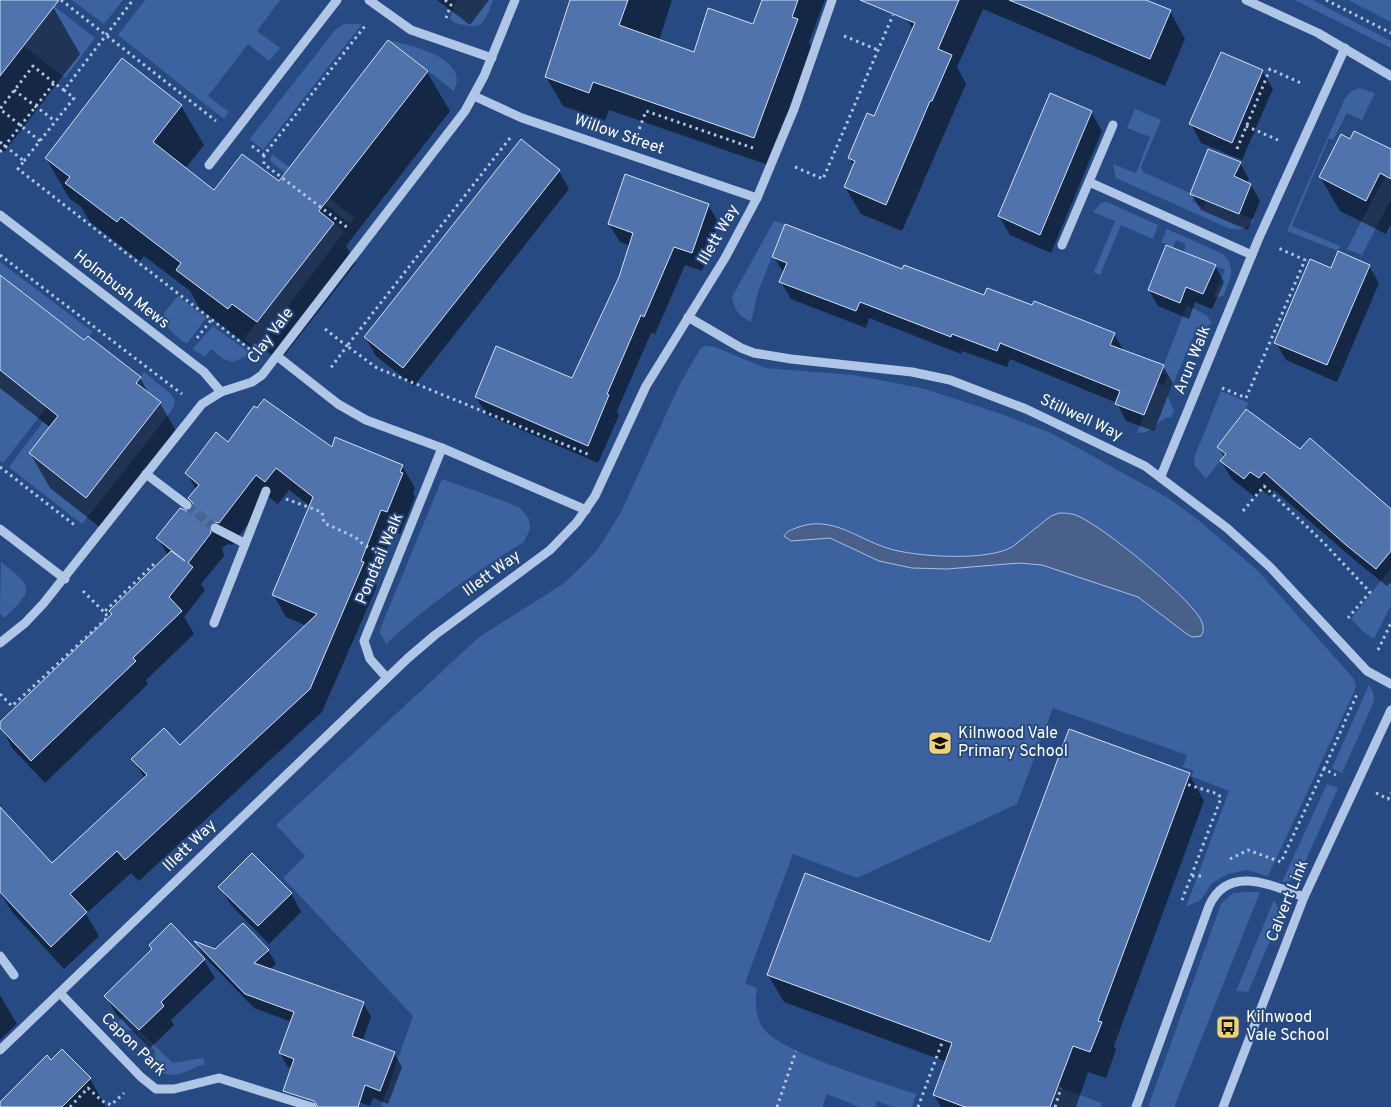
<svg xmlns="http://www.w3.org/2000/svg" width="1391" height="1107" font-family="Overpass,sans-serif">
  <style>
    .green { fill: #3c639f }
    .water { fill: #49618a; stroke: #a5c0e7 }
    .shadow { fill: #0007 }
    .building { fill: #5073ab; stroke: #d3e1f5 }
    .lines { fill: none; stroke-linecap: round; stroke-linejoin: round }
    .minor-tunnel { stroke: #476595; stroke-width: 9; stroke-dasharray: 9 4.5; stroke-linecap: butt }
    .path { stroke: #b0c6e6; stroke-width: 3; stroke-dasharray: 2.5 4; stroke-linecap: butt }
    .minor { stroke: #b0c6e6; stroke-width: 9 }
    .labels { text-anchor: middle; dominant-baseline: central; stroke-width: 4; stroke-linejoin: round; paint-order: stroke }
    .street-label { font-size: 16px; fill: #fff; stroke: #274a82 }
    .poi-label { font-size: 16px; fill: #fff; stroke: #274a82; text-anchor: start }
  </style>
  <rect width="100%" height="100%" fill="#274a82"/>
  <g class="green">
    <polygon points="72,0 123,0 104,24"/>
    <polygon points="145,0 280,0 257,31 280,48 269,61 248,44 208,96 229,112 224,119 118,35"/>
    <path d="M456,0H493C487,16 484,31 464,25C458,24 453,23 450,19Z"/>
    <polygon points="1295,0 1313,0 1391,41 1391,48"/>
    <polygon points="1348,0 1391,0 1391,22"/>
    <polygon points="54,6 95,38 65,78 24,46"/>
    <polygon points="344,24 362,24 263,150 250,139 335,30"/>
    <path d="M388,40C410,45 471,58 454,91Z"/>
    <polygon points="1359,88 1375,93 1362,120 1347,113 1333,140 1329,138 1292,226 1340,246 1338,251 1287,231 1345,98 1352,91"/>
    <path d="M1135,109L1161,120L1141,167L1143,172L1195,195L1192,202L1204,207L1206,200L1255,220C1246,229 1240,231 1228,228L1116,178L1113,164L1136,173L1150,137L1127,128Z"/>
    <polygon points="272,154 355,218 350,224 270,161"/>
    <polygon points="1385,176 1391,179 1391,199 1362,255 1347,249"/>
    <polygon points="1107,202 1158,225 1153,239 1121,225 1100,275 1094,272 1115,221 1093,212 1101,203"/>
    <path d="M774,221L785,224L758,292L751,322C739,316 734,310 732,297Z"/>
    <polygon points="334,223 344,232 256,348 244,339"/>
    <path d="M1167,229L1223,254C1237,268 1230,281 1223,296L1213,298L1225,270L1184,252L1186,244L1176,240L1173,247L1161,242Z"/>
    <polygon points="0,262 93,332 84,340 0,275"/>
    <path d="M178,296L206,318L187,344C174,335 165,329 164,313Z"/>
    <path d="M1187,305L1206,315L1212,323L1194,335L1168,396L1174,411L1171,417C1155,419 1158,433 1137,433L1157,383L1164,385L1168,375L1161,372Z"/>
    <polygon points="213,326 251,354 233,362 223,359 211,349 205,357 193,349"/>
    <path d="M705,346L715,347L765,368L854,375L925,389L1001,414L1051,433L1168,498L1197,519L1257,570L1354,679L1356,686L1354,692L1268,876L1246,870L1228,874L1212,883L1201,900L1186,907L1229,791L1191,776L1194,771L1183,767L1187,755L1053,708L1017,804L857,878L793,854L745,983L757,988C755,1002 755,1018 764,1029C781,1053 884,1083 916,1094L912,1107H893L877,1101L875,1107H860L827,1094L822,1107H381L413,1016L283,878L305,856L276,825L479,637L563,584L584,564L598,549L621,512L679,386L700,349Z"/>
    <polygon points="0,370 47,407 3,463 0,461"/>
    <polygon points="144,372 172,395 175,402 172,410 82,524 9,467 43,422 50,427 29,453 86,498 161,402 136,383"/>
    <polygon points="1221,391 1249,403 1217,447 1226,453 1206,479 1195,466 1194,458"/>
    <path d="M442,479L504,501L520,508L529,519L530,529L524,542C473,574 431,602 386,644L380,632L381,627Z"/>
    <path d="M1,562C33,587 35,589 4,618L0,613Z"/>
    <polygon points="1391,568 1391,605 1374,639 1365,633 1351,619"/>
    <polygon points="1369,685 1373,692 1374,701 1342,773 1332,768"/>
    <polygon points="1327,784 1338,788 1301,871 1294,880 1282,882"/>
    <polygon points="1245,892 1260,892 1174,1107 1148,1107 1221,904 1233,893"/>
    <polygon points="1274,900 1280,912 1278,922 1248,992 1236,991"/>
    <path d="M124,1016L173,1063L203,1058L205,1064C184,1071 174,1082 154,1068L155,1051L134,1030L118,1031L113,1026Z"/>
    <polygon points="1058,1087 1102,1103 1101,1107 1050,1107"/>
  </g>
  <path class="water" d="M1059,513C1065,513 1071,513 1078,516C1105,528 1184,593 1200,618C1203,624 1205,630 1201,636L1192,637L1187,634L1138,597L1042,565L1019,563L947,569L912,568L879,561L830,538L791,541L784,536C787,531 791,530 796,528C833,513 860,542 894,550C922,557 988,561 1012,547L1051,516Z"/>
  <g class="shadow">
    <polygon points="0,0 44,0 53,7 80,54 4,152 0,149"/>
    <polygon points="437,0 489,0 470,25"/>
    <polygon points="571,0 672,0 659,41 695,54 753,26 763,0 825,0 809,42 814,50 771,166 609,110 605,121 563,106 546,77"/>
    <polygon points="915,0 1143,0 1170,11 1185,39 1165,86 983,9 957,67 966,84 902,231 861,214 845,187 854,166 849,158 875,117 913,30 907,19"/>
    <polygon points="1262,71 1273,89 1242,160 1201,143 1191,124"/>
    <polygon points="427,72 450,111 346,246 356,263 280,361 255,343 251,348 200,309 190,291 144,256 140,261 90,222 81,207 69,198 46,158 181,106 204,145 185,169 215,191 279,182"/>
    <polygon points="1091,112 1102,131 1051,253 1010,235 999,216"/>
    <polygon points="1351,141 1391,150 1391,224 1386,234 1340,211 1320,177"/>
    <polygon points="1240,163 1249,179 1247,183 1251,185 1260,201 1248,230 1201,210 1191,193"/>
    <polygon points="559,171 569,189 414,386 376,356 365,337"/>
    <polygon points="708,205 719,223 702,271 685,265 655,334 651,333 617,411 619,415 598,463 487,415 476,397 573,380 620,277 630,246 620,242 609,224"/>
    <polygon points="774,257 903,270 1114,334 1124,351 1163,366 1173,383 1154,431 1126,421 1117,403 1010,359 1007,367 962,351 961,354 869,318 866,328 791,299 781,282 784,274"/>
    <polygon points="1215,266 1224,282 1212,309 1195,302 1189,319 1158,306 1149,290"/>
    <polygon points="1369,266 1379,283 1337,382 1286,360 1276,343 1332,269"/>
    <polygon points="0,277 84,342 140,378 150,395 160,403 180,438 106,532 50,488 30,453 51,428 0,388"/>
    <polygon points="228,444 332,449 402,466 415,488 413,493 415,497 400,534 394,532 374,582 377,586 322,712 139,881 131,873 86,914 99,936 64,969 12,912 0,892 0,808 52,864 145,779 133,759 180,747 307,626 286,617 273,594 310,506 289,490 278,504 269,497 232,545 228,544 222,548 224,556 201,584 205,590 184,617 194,634 146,680 148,684 45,783 12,748 0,724 113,615 110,612 168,556 158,538 193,509 190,498 196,490 187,473"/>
    <polygon points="1218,447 1300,451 1391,509 1391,582 1387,586 1358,563 1274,490 1270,496 1261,489 1255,497 1232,479 1221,461 1224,457"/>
    <polygon points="1189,774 1204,801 1114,1046 1116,1050 1106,1078 1088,1072 1076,1107 941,1107 934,1095 947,1062 784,1002 768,975 991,943"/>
    <polygon points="220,887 291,893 301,912 269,944 231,905"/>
    <polygon points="197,944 215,950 268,950 276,964 269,970 363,1003 371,1017 362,1042 394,1053 402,1067 388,1104 373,1098 370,1106 301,1080 295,1069 288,1067 280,1053 292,1022 254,1008 203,955"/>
    <polygon points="204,960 215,978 171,1020 174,1025 150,1048 116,1014 106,996"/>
    <polygon points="0,995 17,1024 0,1040"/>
    <polygon points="51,1062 90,1079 106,1107 8,1107"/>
  </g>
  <g class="building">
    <polygon points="0,0 59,0 0,76"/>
    <polygon points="570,0 628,0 619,25 694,52 708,8 753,24 762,0 798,0 792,17 798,19 754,138 593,82 589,93 545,77"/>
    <polygon points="860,0 959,0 938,49 952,55 932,101 930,101 886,205 844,187 855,161 848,158 867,113 874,116 915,23"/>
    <polygon points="1009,0 1146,0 1171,10 1150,59"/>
    <polygon points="388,40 428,71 319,211 334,223 257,322 232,304 228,309 176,270 181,263 121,217 117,222 65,183 70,177 45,158 122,58 182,105 153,142 214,190 242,154 279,181"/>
    <polygon points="1221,52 1263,70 1232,143 1189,124"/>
    <polygon points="1050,93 1092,111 1040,235 998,216"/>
    <polygon points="1354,131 1391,149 1391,179 1380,173 1366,201 1319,177 1341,134 1350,139"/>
    <polygon points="521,139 560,170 403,368 364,337"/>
    <polygon points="1208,149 1241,162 1234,176 1251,184 1239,214 1190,194"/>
    <polygon points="625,174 709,204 692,253 674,247 644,317 641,315 607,394 609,395 588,446 475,397 496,346 572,378 619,277 633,233 608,224"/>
    <polygon points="785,224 902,269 904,265 984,295 987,288 1032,305 1034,301 1115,333 1110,345 1164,365 1144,415 1115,404 1120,391 1000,343 997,351 952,334 951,337 860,302 856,311 779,282 787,263 772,257"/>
    <polygon points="1166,245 1216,265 1203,294 1186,287 1180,303 1148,290"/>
    <polygon points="1338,251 1370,265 1327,365 1274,343 1310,259 1331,268"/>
    <polygon points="0,275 84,340 88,336 141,377 136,383 161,402 86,498 29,453 58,416 0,370"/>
    <polygon points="264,399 332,447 335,437 403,465 400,472 403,473 387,512 381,510 361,561 364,562 310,689 125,860 117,851 70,894 87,912 51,947 0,892 0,807 52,863 147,775 131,759 164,728 180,745 317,614 272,595 313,497 276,468 265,482 256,475 219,523 214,522 210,525 211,533 188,563 193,567 169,597 182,611 133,658 136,661 117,679 31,761 0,728 0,722 112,614 109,611 171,551 185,561 156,538 180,508 187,511 192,508 193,503 188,498 199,485 185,473 216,432 228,442 254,406 257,408"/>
    <polygon points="1246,409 1300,449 1310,438 1391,509 1391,551 1376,569 1346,545 1264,472 1259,478 1250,472 1244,479 1220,461 1226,454 1217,447"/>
    <polygon points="1069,729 1190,773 1098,1021 1102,1022 1090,1052 1073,1046 1050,1107 965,1107 933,1095 952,1043 767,975 805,873 990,942"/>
    <polygon points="252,853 292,893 258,926 218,887"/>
    <polygon points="171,923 205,959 161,1002 164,1006 139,1030 104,996 152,949 149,945"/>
    <polygon points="243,923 269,950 254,963 364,1002 352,1036 395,1052 380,1091 365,1085 358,1107 318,1107 314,1101 283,1091 294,1059 279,1053 294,1012 245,994 194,941 215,949"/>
    <polygon points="62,1049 91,1078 62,1107 0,1107 0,1102 47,1055 51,1060"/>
  </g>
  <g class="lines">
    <polyline class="minor-tunnel" points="187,505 215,528"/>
    <g class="path">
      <polyline points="61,0 216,121"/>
      <polyline points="445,0 451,5 446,18"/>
      <polyline points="1326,0 1391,33"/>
      <polyline points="844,36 878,50"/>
      <polyline points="14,90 55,121"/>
      <polyline points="1246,126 1278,140"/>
      <polyline points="637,135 646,111 753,148"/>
      <polyline points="510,138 347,346 377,368 590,455"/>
      <polyline points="40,141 0,109 33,66 54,83"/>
      <polyline points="0,142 24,161 18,169 252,351"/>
      <polyline points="252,146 264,155 365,26"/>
      <polyline points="1237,149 1270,69 1303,84"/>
      <polyline points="0,152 54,83 64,90 133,0"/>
      <polyline points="264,155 264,164 348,228"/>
      <polyline points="24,161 74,98 64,90"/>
      <polyline points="795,167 823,179 893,15"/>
      <polyline points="0,255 182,394"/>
      <polyline points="325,329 347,346 330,369"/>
      <polyline points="197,338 212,319"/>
      <polyline points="1222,388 1246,398 1305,260 1278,248"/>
      <polyline points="0,467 77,527"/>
      <polyline points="286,499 322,512 324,523 355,537 364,545 378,551"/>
      <polyline points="1243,511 1264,486 1323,542 1370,592 1348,618"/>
      <polyline points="83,591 104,612"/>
      <polyline points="1378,650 1391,623"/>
      <polyline points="0,694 12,706 108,617 104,612 155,563"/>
      <polyline points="1324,769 1358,692"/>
      <polyline points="1376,793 1388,799 1391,793"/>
      <polyline points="1230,859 1248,850 1281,862 1324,769 1336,775"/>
      <polyline points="1192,876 1201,876"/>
      <polyline points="1182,900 1221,798 1218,794 1186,784"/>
      <polyline points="70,1107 88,1088 102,1101 111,1105 124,1093"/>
      <polyline points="777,1107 796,1051"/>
      <polyline points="918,1107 943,1040"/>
      <polyline points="1055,1107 1061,1088"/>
    </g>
    <g class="minor">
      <polyline points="369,0 411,30 492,58"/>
      <polyline points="1246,0 1318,33 1391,76"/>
      <polyline points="474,96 522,118 757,198"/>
      <polyline points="209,165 337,0"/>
      <polyline points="1089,182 1252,255"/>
      <polyline points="0,215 204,372 221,392"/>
      <polyline points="1062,245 1113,125"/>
      <polyline points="688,317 741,348 754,353 791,359 912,372 950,380 1026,409 1145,466 1227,528 1271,568 1367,671 1391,684"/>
      <polyline points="277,356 338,404 366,420 442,448 586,510"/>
      <polyline points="146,474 187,505"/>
      <polyline points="1161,476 1258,240 1345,48"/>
      <polyline points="215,528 244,543"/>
      <polyline points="0,529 65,579"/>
      <polyline points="214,623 266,491"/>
      <polyline points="0,643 25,623 43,604 202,404 221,392 252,382 262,375 465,111 484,76 515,0"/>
      <polyline points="387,678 370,659 364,641 442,448"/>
      <polyline points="0,956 14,975"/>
      <polyline points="60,993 141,1077 156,1089 174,1089 219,1078 312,1107"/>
      <polyline points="0,1050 408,658 435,635 550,550 577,522 595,496 646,386 725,258 757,198 794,109 832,0"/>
      <path d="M1136,1107L1209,906C1228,863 1273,886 1304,897"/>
      <polyline points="1223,1107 1304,897 1391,710"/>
    </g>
  </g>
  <defs>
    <g id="school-square" transform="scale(1.25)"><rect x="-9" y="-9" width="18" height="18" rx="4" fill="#eed276" stroke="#274a82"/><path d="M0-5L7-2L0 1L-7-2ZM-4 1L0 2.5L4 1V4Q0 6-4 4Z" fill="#111"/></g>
    <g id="bus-square" transform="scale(1.25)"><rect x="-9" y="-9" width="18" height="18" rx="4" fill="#eed276" stroke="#274a82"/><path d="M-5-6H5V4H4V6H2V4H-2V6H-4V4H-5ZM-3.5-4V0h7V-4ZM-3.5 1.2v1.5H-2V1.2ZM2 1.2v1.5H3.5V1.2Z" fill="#111"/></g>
  </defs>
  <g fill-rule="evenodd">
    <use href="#school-square" x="940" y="743"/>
    <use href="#bus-square" x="1228" y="1027"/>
  </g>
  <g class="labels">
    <g class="street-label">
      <text transform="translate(619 135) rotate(19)">Willow Street</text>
      <text transform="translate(719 235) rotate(-60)">Illett Way</text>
      <text transform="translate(121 290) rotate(38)">Holmbush Mews</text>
      <text transform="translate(271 336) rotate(-53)">Clay Vale</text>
      <text transform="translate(1193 360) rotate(-68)">Arun Walk</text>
      <text transform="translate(1081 418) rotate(25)">Stillwell Way</text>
      <text transform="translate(380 559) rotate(-67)">Pondtail Walk</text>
      <text transform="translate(492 574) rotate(-36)">Illett Way</text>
      <text transform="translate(190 846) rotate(-44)">Illett Way</text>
      <text transform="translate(1288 901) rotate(-68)">Calvert Link</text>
      <text transform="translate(133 1045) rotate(44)">Capon Park</text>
    </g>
    <g class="poi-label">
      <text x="958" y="734">Kilnwood Vale<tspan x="958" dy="18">Primary School</tspan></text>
      <text x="1246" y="1018">Kilnwood<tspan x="1246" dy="18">Vale School</tspan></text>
    </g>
  </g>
</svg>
